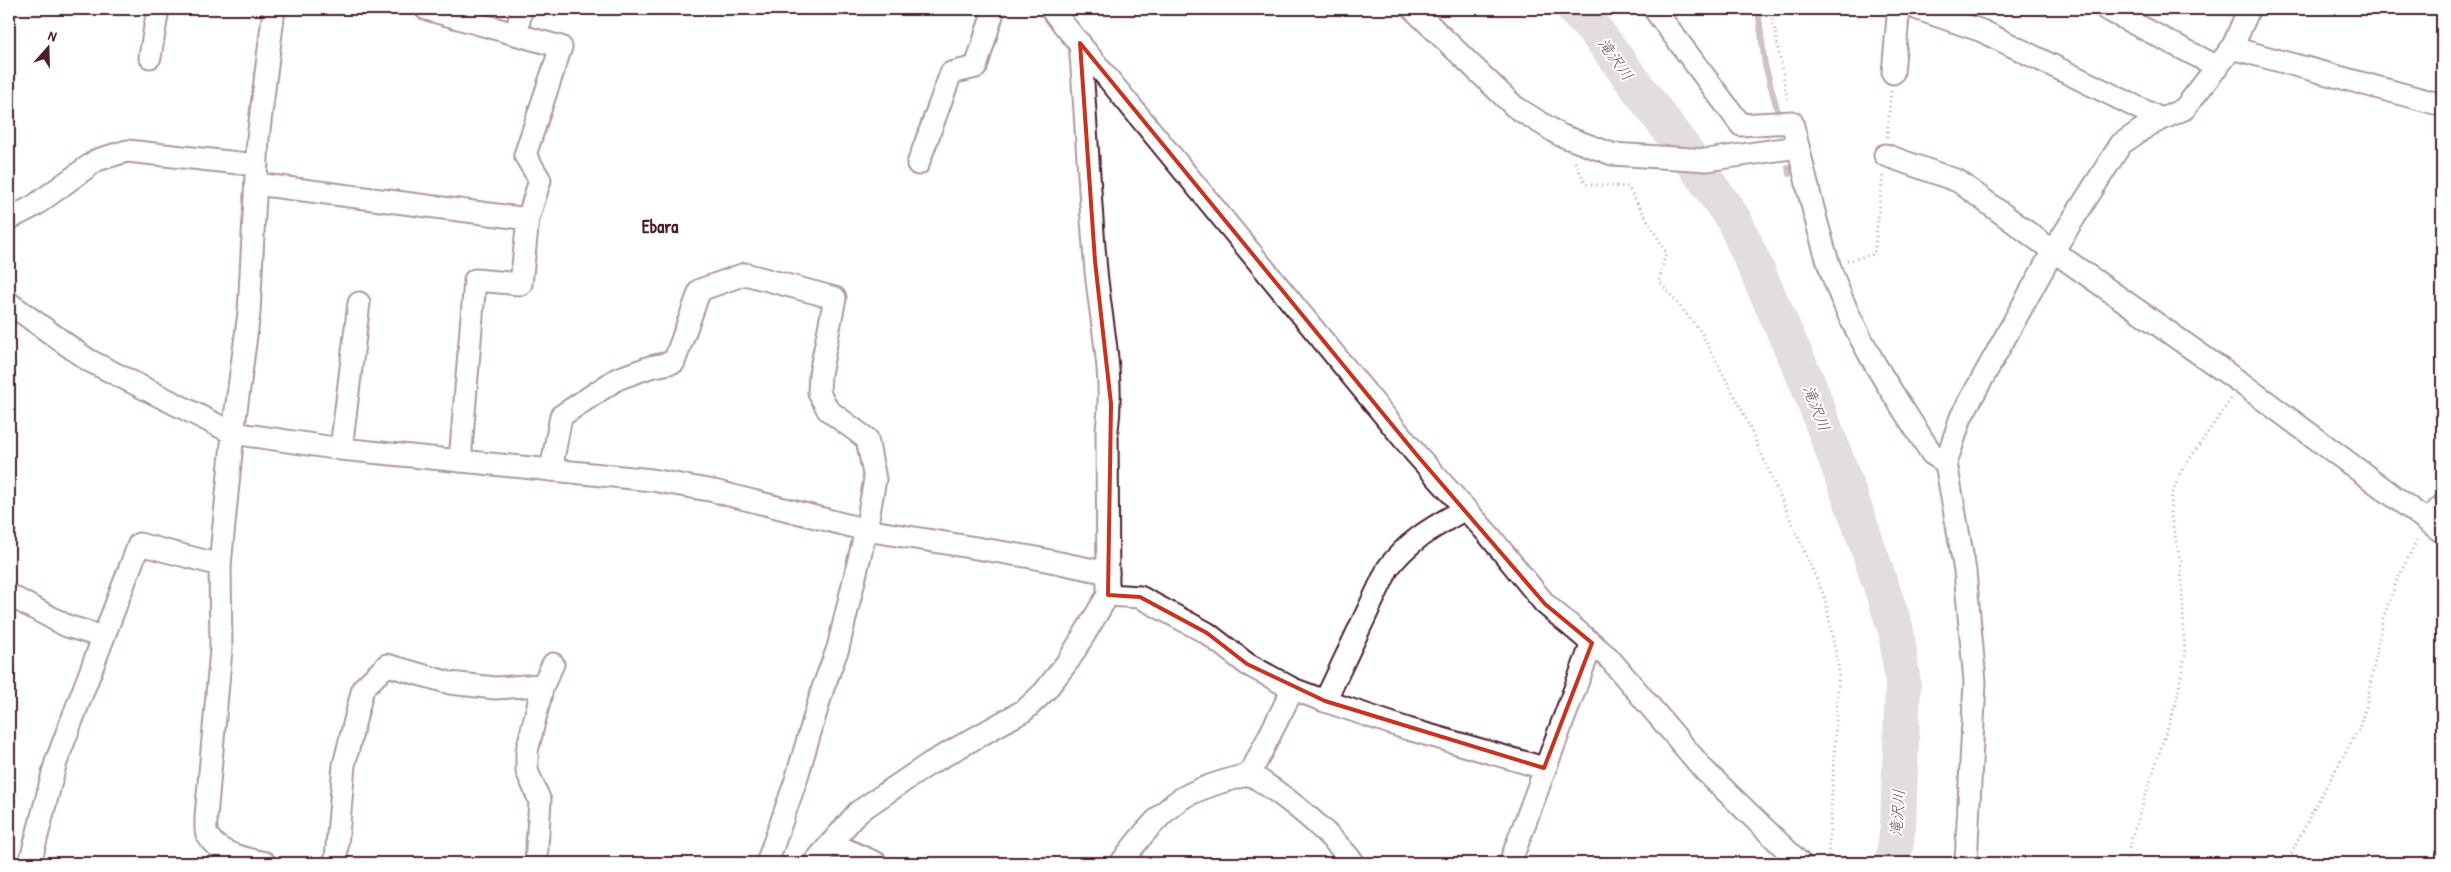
<svg xmlns="http://www.w3.org/2000/svg" width="2451" height="872" font-family="'Patrick Hand','Klee One',sans-serif">
  <style>
    .lines { fill: none; stroke-linecap: round; stroke-linejoin: round }
    .stream { stroke: #91787e; stroke-width: 6 }
    .river { stroke: #c1b3b6; stroke-width: 36 }
    .minor-casing { stroke: #4a1f2b; stroke-width: 25 }
    .path { stroke: #4a1f2b; stroke-width: 3; stroke-dasharray: 1 4; stroke-linecap: butt }
    .minor { stroke: #fff; stroke-width: 21 }
    .marked { fill: none; stroke: #c8321e; stroke-width: 4; stroke-linejoin: round }
    .labels { text-anchor: middle; dominant-baseline: central; stroke-width: 4; stroke-linejoin: round; paint-order: stroke }
    .water-label { font-size: 16px; font-style: italic; fill: #74535c; stroke: #fff }
    .quarter-label { font-size: 18px; font-weight: bold; fill: #4a1f2b; stroke: #fff }
  </style>
  <rect width="100%" height="100%" fill="#fff"/>
  <filter id="ink" filterUnits="userSpaceOnUse"><feTurbulence type="fractalNoise" baseFrequency=".02" numOctaves="2"/><feDisplacementMap in="SourceGraphic" scale="10" xChannelSelector="R" yChannelSelector="G"/><feConvolveMatrix kernelMatrix="1 2 1 2 8 2 1 2 1" color-interpolation-filters="sRGB"/></filter>
  <g filter="url(#ink)">
    <g class="lines">
      <g class="stream">
        <polyline points="1758,9 1765,65 1779,116"/>
        <polyline points="1788,167 1789,174"/>
      </g>
      <polyline class="river" points="1574,9 1598,34 1688,155 1734,220 1808,384 1855,510 1896,630 1903,684 1898,826 1893,863"/>
      <g class="minor-casing">
        <g id="minor">
          <polyline points="1051,9 1416,454 1488,534 1545,604 1609,658 1704,770 1800,863"/>
          <polyline points="1413,9 1515,107 1560,135 1612,154 1707,160 1798,147"/>
          <path d="M1654,9L1741,125L1792,122C1805,173 1815,224 1832,274C1855,339 1895,397 1932,454L1946,463"/>
          <polyline points="1918,9 1982,31 2161,119"/>
          <polyline points="2106,9 2218,67"/>
          <polyline points="517,34 521,9"/>
          <polyline points="2232,48 2442,105"/>
          <polyline points="150,57 158,9"/>
          <polyline points="1893,73 1898,17 1902,9"/>
          <polyline points="1885,155 1958,181 2053,251 2241,383 2442,532"/>
          <polyline points="918,164 951,73 976,67 994,9"/>
          <polyline points="256,184 528,219 540,180 525,155 561,47 426,9"/>
          <polyline points="9,219 34,206 97,160 127,151 257,165"/>
          <polyline points="9,303 88,360 233,433 341,449 652,480 714,491 866,530 1031,557 1108,573"/>
          <polyline points="341,449 359,303"/>
          <polyline points="460,461 475,280 521,284 528,219"/>
          <polyline points="551,470 561,416 617,379 650,367 674,362 700,290 745,274 835,298 820,374 819,393 828,410 867,439 875,479 866,530 838,648 823,688 796,780 767,863"/>
          <polyline points="2427,520 2442,506"/>
          <polyline points="9,595 67,626 103,637"/>
          <polyline points="1108,595 1140,597 1207,633 1247,664 1293,689 1325,701 1408,729 1544,768"/>
          <path d="M1325,701L1388,568C1410,539 1434,527 1465,509"/>
          <polyline points="1250,774 1293,689"/>
          <polyline points="831,843 876,863"/>
          <polyline points="30,863 56,762 139,544 220,565"/>
          <path d="M265,863C247,859 218,854 208,836C205,832 206,823 206,817L221,650L220,565L233,433L249,313L258,138L274,9"/>
          <polyline points="333,863 336,858 344,765 363,688 387,665 450,683 495,688 543,685"/>
          <polyline points="536,863 540,801 527,771 527,751 543,685 553,664"/>
          <path d="M814,863L858,812L929,764L1025,710L1045,691L1069,660L1108,595L1107,430C1115,373 1099,316 1095,259C1089,187 1086,115 1080,43"/>
          <path d="M1121,863C1136,842 1154,820 1175,803C1193,789 1227,780 1250,774C1290,799 1324,827 1354,863"/>
          <polyline points="1510,863 1592,643"/>
          <polyline points="1966,863 1975,682 1965,571 1946,463 1961,417 2053,251 2121,144 2147,126 2184,109 2232,48 2249,9"/>
        </g>
      </g>
      <g class="path">
        <polyline points="1771,9 1788,102"/>
        <polyline points="1887,137 1891,91"/>
        <polyline points="1575,162 1586,184 1628,187 1666,252 1659,281 1701,332 1741,408 1825,598 1839,670 1828,863"/>
        <polyline points="1847,261 1874,254 1883,175"/>
        <polyline points="2126,863 2131,840 2176,702 2185,656 2181,564 2170,513 2172,495 2180,473 2231,399"/>
        <polyline points="2287,863 2312,812 2359,728 2366,707 2383,618 2398,578 2417,540"/>
      </g>
      <use href="#minor" class="minor"/>
    </g>
  </g>
  <path d="M0 0H2451V872H0ZM1080,43L1416,454L1545,604L1592,643L1544,768L1325,701L1247,664L1207,633L1140,597L1108,595L1111,404L1095,261Z" fill="#fff" fill-opacity=".55" fill-rule="evenodd"/>
  <path class="marked" d="M1080,43L1416,454L1545,604L1592,643L1544,768L1325,701L1247,664L1207,633L1140,597L1108,595L1111,404L1095,261Z"/>
  <g class="labels">
    <g class="water-label">
      <text transform="translate(1616 59) rotate(54)">滝沢川</text>
      <text transform="translate(1817 408) rotate(69)">滝沢川</text>
      <text transform="translate(1897 813) rotate(-86)">滝沢川</text>
    </g>
    <g class="quarter-label">
      <text x="660" y="226">Ebara</text>
    </g>
  </g>
  <rect width="2451" height="872" fill="none" stroke="#fff" stroke-width="30"/>
  <rect x="15" y="15" width="2421" height="842" fill="none" stroke="#4a1f2b" stroke-width="2" filter="url(#ink)"/>
  <g transform="translate(48 48) rotate(20)" stroke="#ffffff" stroke-width="4" paint-order="stroke">
  <path d="M0-4L9 19L0 12L-9 19Z" fill="#4a1f2b"/>
  <text y="-8" font-size="14" font-weight="bold" text-anchor="middle" fill="#4a1f2b">N</text>
  </g>
</svg>
